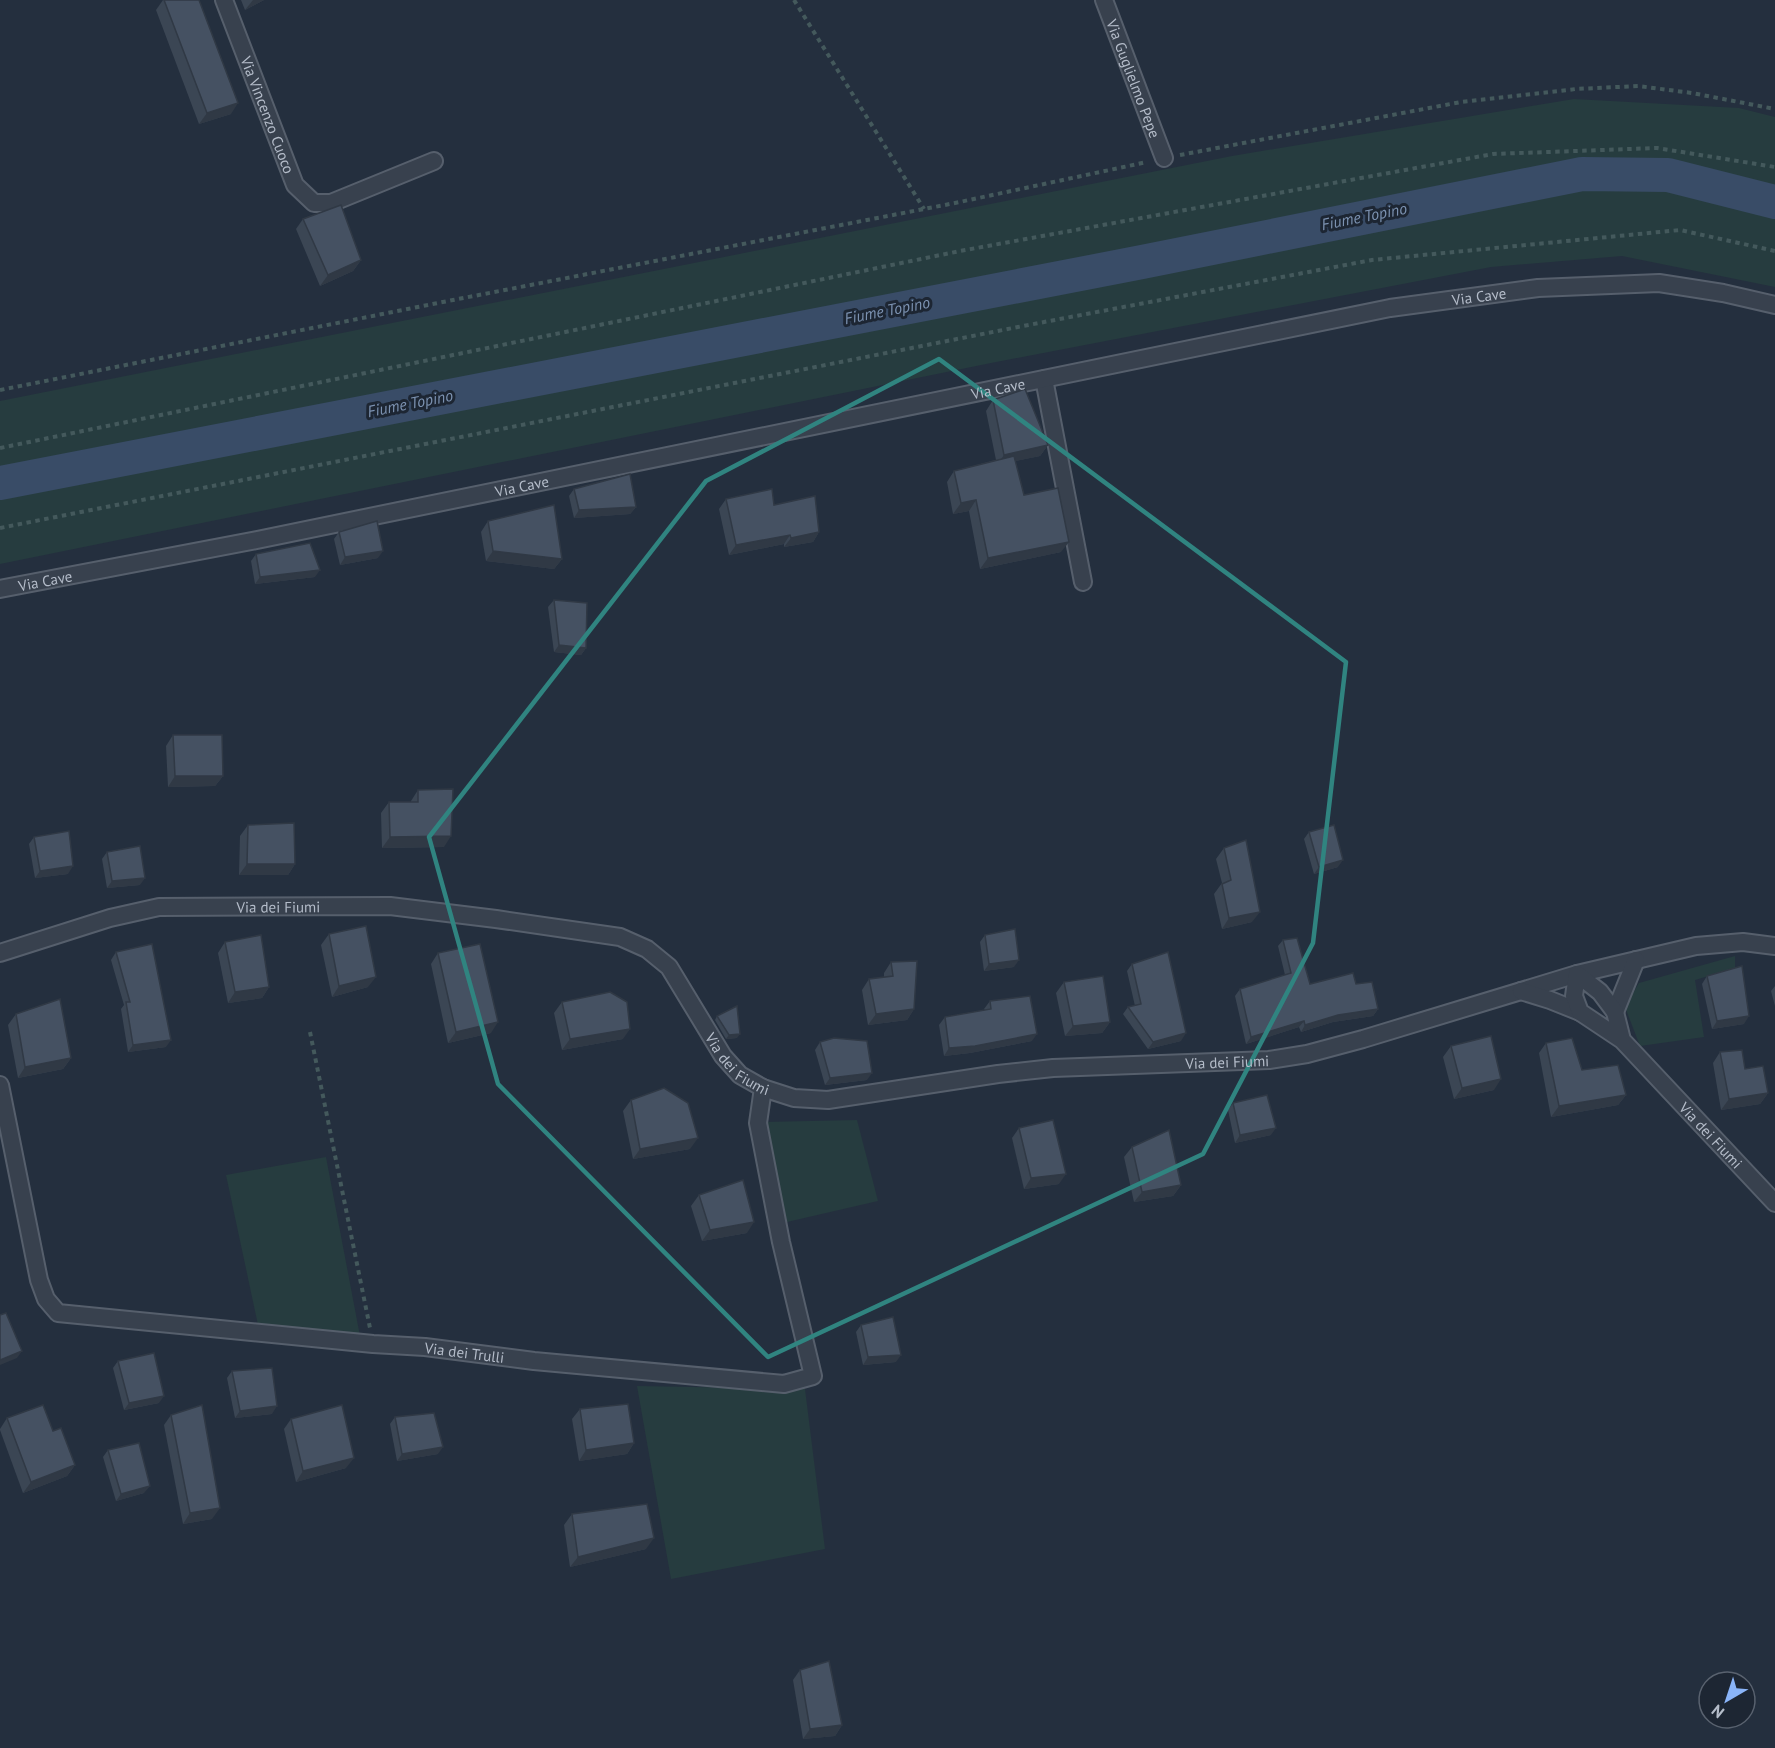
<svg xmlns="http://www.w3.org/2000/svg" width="1775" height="1748" font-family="'PT Sans',sans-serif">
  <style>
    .green { fill: #263c3f }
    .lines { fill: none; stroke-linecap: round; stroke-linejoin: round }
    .river { stroke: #394c67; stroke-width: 34 }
    .street-casing { stroke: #565f6c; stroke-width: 20 }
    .path { stroke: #44595c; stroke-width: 4; stroke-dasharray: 4.5 4.5; stroke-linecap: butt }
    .street { stroke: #38414e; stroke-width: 16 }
    .wall { fill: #3b4654 }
    .shaded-wall { fill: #303945 }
    .building { fill: #455162; stroke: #303945; stroke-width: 1.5 }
    .marked { fill: none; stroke: #308480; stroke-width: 4.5; stroke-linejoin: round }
    .labels { text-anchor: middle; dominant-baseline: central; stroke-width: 6; stroke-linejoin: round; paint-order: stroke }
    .street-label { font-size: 15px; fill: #b4bcc9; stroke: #1d2633 }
    .water-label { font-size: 16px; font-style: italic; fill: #7c92b1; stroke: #1d2633 }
  </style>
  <rect width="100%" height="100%" fill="#242f3e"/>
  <g class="green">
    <polygon points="1574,99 1739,108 1775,117 1775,287 1622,256 1491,267 991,363 0,564 0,401 1232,156"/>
    <polygon points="1735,956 1735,968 1695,980 1704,1037 1640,1046 1625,1007 1639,983"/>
    <polygon points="857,1120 878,1201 787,1222 764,1122"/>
    <polygon points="326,1157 360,1336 258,1325 226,1175"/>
    <polygon points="637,1386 805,1389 825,1549 671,1579"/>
  </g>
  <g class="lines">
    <polyline class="river" points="0,483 1142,262 1582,174 1668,175 1775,202"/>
    <g class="street-casing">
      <g id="street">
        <path id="s1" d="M224,0L295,185L314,203H331L434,161"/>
        <path id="s2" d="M1104,0L1164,158"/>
        <polyline points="1044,379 1083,582"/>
        <path id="s3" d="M0,589L257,540L1390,308L1538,288L1659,283L1723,293L1775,305"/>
        <path id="s4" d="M0,953L110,918L159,907L390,906L496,919L620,937L647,949L669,967L723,1056L740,1075L763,1088L794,1098L828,1100L998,1074L1053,1068L1269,1060L1307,1054L1363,1039L1577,974L1696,946L1743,942L1775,946"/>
        <polyline points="1521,991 1550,1000 1580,1012"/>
        <polyline points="1615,1012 1636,960"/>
        <path id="s5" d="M1622,1040L1615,1012L1600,992L1577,974L1574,996L1580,1012L1622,1040L1775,1203"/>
        <path id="s6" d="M0,1085L39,1280L46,1299L58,1313L373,1344L425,1347L534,1361L784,1384L813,1376L781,1242L758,1123L763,1088"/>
      </g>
    </g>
    <g class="path">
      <polyline points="794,0 924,209"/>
      <polyline points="1180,155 1461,102 1576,89 1638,86 1692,93 1775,109"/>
      <polyline points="0,390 453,300 955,203 1147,162"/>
      <polyline points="0,448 960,251 1493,154 1657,148 1775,167"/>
      <polyline points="0,528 1023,326 1372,260 1680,230 1775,251"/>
      <polyline points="310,1032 370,1328"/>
    </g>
    <use href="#street" class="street"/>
  </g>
  <g class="wall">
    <polygon points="163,0 199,0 231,114 199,124 156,10"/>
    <polygon points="241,0 264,0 245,10"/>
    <polygon points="303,219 361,260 353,271 320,286 296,229"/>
    <polygon points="993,400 1048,445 1040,456 1015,461 1024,495 1061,552 980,569 969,511 953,514 947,482 954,471 996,460 986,411"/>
    <polygon points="574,489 636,507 630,514 574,518 569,496"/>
    <polygon points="726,499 774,505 819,532 813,542 784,547 784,544 729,555 719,509"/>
    <polygon points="488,521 562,559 554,569 486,561 481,532"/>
    <polygon points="339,532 378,558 340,565 334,539"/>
    <polygon points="256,554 315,577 255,584 251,561"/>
    <polygon points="554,600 586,648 581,655 554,652 548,607"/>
    <polygon points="173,735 223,776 215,786 168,787 166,746"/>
    <polygon points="418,790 444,847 382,848 381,813 389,802 411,802 411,801"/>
    <polygon points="248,825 295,864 288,875 239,875 240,836"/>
    <polygon points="1309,832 1338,867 1314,874 1304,839"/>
    <polygon points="34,837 68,874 35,878 29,844"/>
    <polygon points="1224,848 1252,922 1222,929 1214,894 1222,883 1216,859"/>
    <polygon points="107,852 140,885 107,888 102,859"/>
    <polygon points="329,934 368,987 332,997 321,945"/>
    <polygon points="985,935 1014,967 984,971 980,942"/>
    <polygon points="1283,940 1310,984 1356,984 1378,1009 1373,1016 1333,1022 1301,1032 1299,1027 1246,1044 1235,996 1240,989 1285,975 1278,946"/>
    <polygon points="225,942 269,987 262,998 228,1003 218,953"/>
    <polygon points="116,952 166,1047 128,1052 121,1009 124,1005 111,960"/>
    <polygon points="438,953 491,1033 448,1043 431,964"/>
    <polygon points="891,962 914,1009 907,1020 868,1025 862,990 869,979 884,977 884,973"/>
    <polygon points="1132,964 1181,1041 1148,1049 1123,1014 1128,1007 1135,1006 1127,971"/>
    <polygon points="1707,976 1744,1024 1712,1029 1702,984"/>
    <polygon points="1064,982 1110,1022 1102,1033 1065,1036 1056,993"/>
    <polygon points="1775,986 1775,1006 1771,991"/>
    <polygon points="990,1001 1032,1041 970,1053 944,1056 939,1025 945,1017 985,1010 984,1009"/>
    <polygon points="562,1002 623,1039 562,1050 554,1013"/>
    <polygon points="16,1014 71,1058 63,1069 18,1078 8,1025"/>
    <polygon points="717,1016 737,1038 726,1039 715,1020"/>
    <polygon points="820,1042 867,1080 825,1085 815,1050"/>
    <polygon points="1546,1043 1582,1070 1626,1095 1618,1105 1551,1117 1539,1053"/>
    <polygon points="1451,1046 1494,1090 1454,1099 1443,1057"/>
    <polygon points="1720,1052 1745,1069 1768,1093 1760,1104 1721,1110 1713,1063"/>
    <polygon points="631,1100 690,1149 633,1159 623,1111"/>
    <polygon points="1233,1103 1271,1135 1235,1143 1228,1110"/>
    <polygon points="1019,1128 1059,1184 1024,1189 1012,1138"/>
    <polygon points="1132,1147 1181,1185 1173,1196 1134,1202 1124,1157"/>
    <polygon points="699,1195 747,1233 702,1241 691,1206"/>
    <polygon points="861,1325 896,1362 863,1365 856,1332"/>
    <polygon points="118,1361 159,1403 124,1410 113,1368"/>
    <polygon points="232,1371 272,1414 235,1418 227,1378"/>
    <polygon points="580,1409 634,1443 627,1454 579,1461 572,1419"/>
    <polygon points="171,1415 212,1519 183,1524 164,1425"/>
    <polygon points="395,1417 438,1454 397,1461 390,1424"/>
    <polygon points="7,1418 53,1431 75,1465 67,1476 23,1493 0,1430 0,1429"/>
    <polygon points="291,1419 346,1468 296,1482 284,1429"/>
    <polygon points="108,1450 144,1493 116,1501 103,1457"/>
    <polygon points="572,1514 646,1549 570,1567 564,1525"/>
    <polygon points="800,1670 842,1725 835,1736 803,1739 793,1680"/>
  </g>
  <g class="shaded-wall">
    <polygon points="253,0 264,0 245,10"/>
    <polygon points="238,103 231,114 199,124 207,113"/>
    <polygon points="361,260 353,271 320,286 328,275"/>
    <polygon points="1048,445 1040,456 997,465 1004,455"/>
    <polygon points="976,500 969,511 953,514 961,503"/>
    <polygon points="636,507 630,514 574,518 579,510"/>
    <polygon points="819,532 813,542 784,547 791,538"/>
    <polygon points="790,535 784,544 729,555 736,545"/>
    <polygon points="1069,542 1061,552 980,569 988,558"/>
    <polygon points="383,551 378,558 340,565 345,557"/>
    <polygon points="493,551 562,559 554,569 486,561"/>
    <polygon points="320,570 315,577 255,584 260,577"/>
    <polygon points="559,645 586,648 581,655 554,652"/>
    <polygon points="175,776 223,776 215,786 168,787"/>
    <polygon points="451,836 444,847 382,848 390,837"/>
    <polygon points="1343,860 1338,867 1314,874 1319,867"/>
    <polygon points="247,864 295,864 288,875 239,875"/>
    <polygon points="73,866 68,874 35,878 40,871"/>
    <polygon points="145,878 140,885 107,888 112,881"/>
    <polygon points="1260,912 1252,922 1222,929 1229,918"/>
    <polygon points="1019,960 1014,967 984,971 989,964"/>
    <polygon points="376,977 368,987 332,997 339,986"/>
    <polygon points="269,987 262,998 228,1003 235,992"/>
    <polygon points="914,1009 907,1020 868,1025 876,1014"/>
    <polygon points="1378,1009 1373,1016 1333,1022 1301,1032 1305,1025 1338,1015"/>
    <polygon points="1749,1016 1744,1024 1712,1029 1717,1021"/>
    <polygon points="1304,1021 1299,1027 1246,1044 1251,1037"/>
    <polygon points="498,1022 491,1033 448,1043 456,1032"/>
    <polygon points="1110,1022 1102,1033 1065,1036 1073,1026"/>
    <polygon points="630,1029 623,1039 562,1050 570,1039"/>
    <polygon points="1186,1033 1181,1041 1148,1049 1153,1042"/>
    <polygon points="740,1034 737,1038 726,1039 729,1035"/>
    <polygon points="1037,1034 1032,1041 970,1053 944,1056 949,1048"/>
    <polygon points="171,1040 166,1047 128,1052 133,1045"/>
    <polygon points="71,1058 63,1069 18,1078 25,1067"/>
    <polygon points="872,1073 867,1080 825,1085 830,1078"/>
    <polygon points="1501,1079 1494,1090 1454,1099 1462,1088"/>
    <polygon points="1768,1093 1760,1104 1721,1110 1729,1099"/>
    <polygon points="1626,1095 1618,1105 1551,1117 1559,1106"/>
    <polygon points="1276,1128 1271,1135 1235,1143 1240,1135"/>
    <polygon points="698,1138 690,1149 633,1159 640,1149"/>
    <polygon points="1066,1174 1059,1184 1024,1189 1031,1178"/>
    <polygon points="1181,1185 1173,1196 1134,1202 1142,1192"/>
    <polygon points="754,1222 747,1233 702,1241 710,1230"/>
    <polygon points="22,1351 17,1358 0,1365 0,1360"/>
    <polygon points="901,1355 896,1362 863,1365 868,1357"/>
    <polygon points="164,1396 159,1403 124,1410 129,1403"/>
    <polygon points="277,1406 272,1414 235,1418 240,1411"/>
    <polygon points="634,1443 627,1454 579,1461 586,1450"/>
    <polygon points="443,1447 438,1454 397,1461 402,1454"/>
    <polygon points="354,1458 346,1468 296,1482 303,1471"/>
    <polygon points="75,1465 67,1476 23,1493 31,1482"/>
    <polygon points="150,1486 144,1493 116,1501 121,1494"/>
    <polygon points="220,1508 212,1519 183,1524 190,1513"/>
    <polygon points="654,1538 646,1549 570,1567 578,1557"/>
    <polygon points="842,1725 835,1736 803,1739 810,1729"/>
  </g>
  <g class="building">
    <polygon points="164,0 199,0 238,103 207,113"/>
    <polygon points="341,205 361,260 328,275 303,219"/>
    <polygon points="1025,389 1048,445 1004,455 993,400"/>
    <polygon points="1014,456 1024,495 1058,488 1069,542 988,558 976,500 961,503 954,471"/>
    <polygon points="630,474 636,507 579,510 574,489"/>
    <polygon points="772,489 774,505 815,496 819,532 791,538 790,535 736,545 726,499"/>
    <polygon points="554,505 562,559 493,551 488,521"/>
    <polygon points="377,521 383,551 345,557 339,532"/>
    <polygon points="310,543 320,570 260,577 256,554"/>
    <polygon points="554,600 587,603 586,648 559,645"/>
    <polygon points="173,735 222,735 223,776 175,776"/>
    <polygon points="453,789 451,836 390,837 389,802 418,802 418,790"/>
    <polygon points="294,823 295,864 247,864 248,825"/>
    <polygon points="1334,825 1343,860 1319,867 1309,832"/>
    <polygon points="69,831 73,866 40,871 34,837"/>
    <polygon points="1246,840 1260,912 1229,918 1222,884 1231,880 1224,848"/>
    <polygon points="140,846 145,878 112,881 107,852"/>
    <polygon points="366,926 376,977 339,986 329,934"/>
    <polygon points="1015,929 1019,960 989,964 985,935"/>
    <polygon points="261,935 269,987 235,992 225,942"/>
    <polygon points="1297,938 1310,984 1353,973 1356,984 1372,982 1378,1009 1338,1015 1305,1025 1304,1021 1251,1037 1240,989 1291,973 1283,940"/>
    <polygon points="152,944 171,1040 133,1045 126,1002 130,1002 116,952"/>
    <polygon points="480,944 498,1022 456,1032 438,953"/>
    <polygon points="1168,952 1186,1033 1153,1042 1128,1007 1141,1004 1132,964"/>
    <polygon points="917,961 914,1009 876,1014 869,979 893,976 891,962"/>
    <polygon points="1742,966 1749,1016 1717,1021 1707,976"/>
    <polygon points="1103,976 1110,1022 1073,1026 1064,982"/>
    <polygon points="610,992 627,1002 630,1029 570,1039 562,1002"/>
    <polygon points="1030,996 1037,1034 975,1046 949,1048 945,1017 991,1009 990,1001"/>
    <polygon points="60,999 71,1058 25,1067 16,1014"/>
    <polygon points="737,1006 740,1034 729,1035 717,1016"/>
    <polygon points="1491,1036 1501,1079 1462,1088 1451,1046"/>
    <polygon points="834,1038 867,1041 872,1073 830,1078 820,1042"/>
    <polygon points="1572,1038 1582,1070 1618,1065 1626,1095 1559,1106 1546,1043"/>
    <polygon points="1742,1050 1745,1069 1763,1066 1768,1093 1729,1099 1720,1052"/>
    <polygon points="664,1088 688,1103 698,1138 640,1149 631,1100"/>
    <polygon points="1267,1095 1276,1128 1240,1135 1233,1103"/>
    <polygon points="1053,1120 1066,1174 1031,1178 1019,1128"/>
    <polygon points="1169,1130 1181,1185 1142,1192 1132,1147"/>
    <polygon points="743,1180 754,1222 710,1230 699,1195"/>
    <polygon points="6,1313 22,1351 0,1360 0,1315"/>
    <polygon points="893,1317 901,1355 868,1357 861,1325"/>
    <polygon points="154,1353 164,1396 129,1403 118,1361"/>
    <polygon points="272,1368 277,1406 240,1411 232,1371"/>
    <polygon points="628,1404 634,1443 586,1450 580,1409"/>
    <polygon points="43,1405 53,1431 61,1428 75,1465 31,1482 7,1418"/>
    <polygon points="202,1405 220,1508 190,1513 171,1415"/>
    <polygon points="342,1405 354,1458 303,1471 291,1419"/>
    <polygon points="434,1413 443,1447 402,1454 395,1417"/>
    <polygon points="139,1443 150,1486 121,1494 108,1450"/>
    <polygon points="647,1504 654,1538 578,1557 572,1514"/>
    <polygon points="829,1661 842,1725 810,1729 800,1670"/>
  </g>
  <path class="marked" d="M939,359L1346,662L1313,943L1203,1154L768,1357L498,1084L429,837L706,481Z"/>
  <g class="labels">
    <g class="street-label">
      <text stroke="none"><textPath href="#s2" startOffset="84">Via Guglielmo Pepe</textPath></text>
      <text stroke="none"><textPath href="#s1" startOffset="123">Via Vincenzo Cuoco</textPath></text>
      <text stroke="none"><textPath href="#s3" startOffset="1508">Via Cave</textPath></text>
      <text stroke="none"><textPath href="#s3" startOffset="1018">Via Cave</textPath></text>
      <text stroke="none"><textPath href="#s3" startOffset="532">Via Cave</textPath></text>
      <text stroke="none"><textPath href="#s3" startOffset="46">Via Cave</textPath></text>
      <text stroke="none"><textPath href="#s4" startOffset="285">Via dei Fiumi</textPath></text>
      <text stroke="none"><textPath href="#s4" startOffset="807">Via dei Fiumi</textPath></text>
      <text stroke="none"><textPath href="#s4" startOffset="1311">Via dei Fiumi</textPath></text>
      <text stroke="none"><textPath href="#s5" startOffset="303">Via dei Fiumi</textPath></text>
      <text stroke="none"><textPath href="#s6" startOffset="646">Via dei Trulli</textPath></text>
    </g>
    <g class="water-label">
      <text transform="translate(1364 216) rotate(-11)">Fiume Topino</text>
      <text transform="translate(887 310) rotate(-11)">Fiume Topino</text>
      <text transform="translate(410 403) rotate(-11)">Fiume Topino</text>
    </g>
  </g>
  <g transform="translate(1727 1700) rotate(219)"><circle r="28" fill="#1d2633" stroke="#59626f" stroke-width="1.5"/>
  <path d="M0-4.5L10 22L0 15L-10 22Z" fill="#8ab4f8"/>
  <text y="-9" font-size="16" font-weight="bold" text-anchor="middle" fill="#b4bcc9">N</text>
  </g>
</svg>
